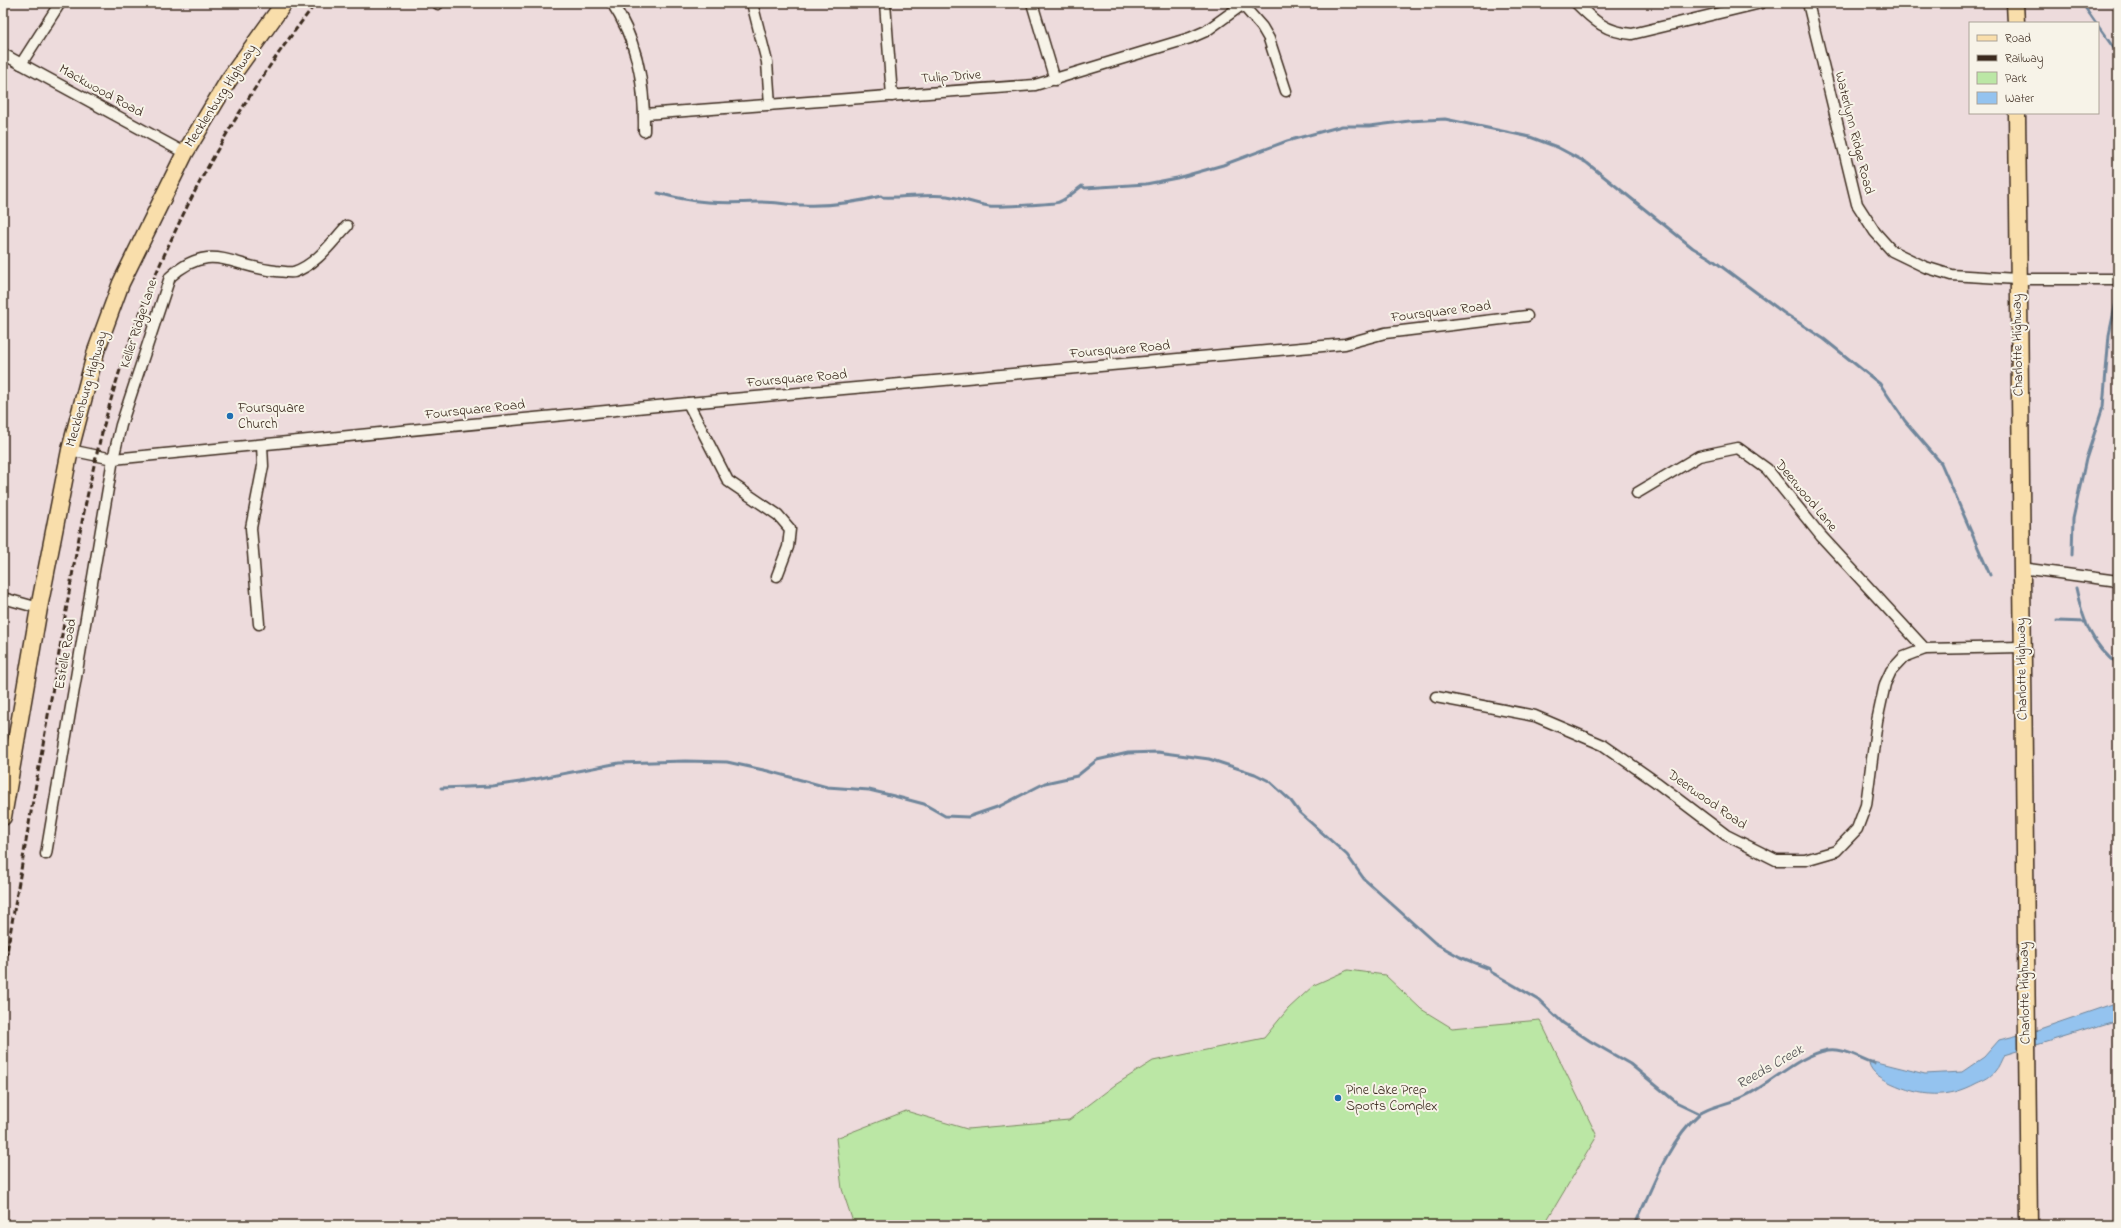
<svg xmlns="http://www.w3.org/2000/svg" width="2121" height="1228" font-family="'Indie Flower',sans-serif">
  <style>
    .green { fill: #bbe7a5; stroke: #7b8862 }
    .water { fill: #94c3ef; stroke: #70869b }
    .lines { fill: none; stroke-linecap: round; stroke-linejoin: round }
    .stream { stroke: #70869b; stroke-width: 3 }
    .street-casing { stroke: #3b2a1e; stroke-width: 13 }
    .primary-casing { stroke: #3b2a1e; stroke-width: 19 }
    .street { stroke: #f7f3e8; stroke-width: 10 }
    .primary { stroke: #f9deab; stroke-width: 16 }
    .rail { stroke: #3b2a1e; stroke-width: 3; stroke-dasharray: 6 3; stroke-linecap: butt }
    .poi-dot { fill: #1f6fb2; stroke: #f7f3e8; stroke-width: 1.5 }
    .labels { text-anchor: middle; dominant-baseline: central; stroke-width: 4; stroke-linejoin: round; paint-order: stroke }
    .street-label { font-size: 14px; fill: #3b2a1e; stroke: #f7f3e8 }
    .poi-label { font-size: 14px; fill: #3b2a1e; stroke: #f7f3e8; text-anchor: start }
    .water-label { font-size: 15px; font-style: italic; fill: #515052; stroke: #f7f3e8 }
  </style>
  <rect width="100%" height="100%" fill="#eddbdc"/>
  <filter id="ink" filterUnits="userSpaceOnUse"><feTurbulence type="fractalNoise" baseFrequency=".025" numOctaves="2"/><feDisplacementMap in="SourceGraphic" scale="8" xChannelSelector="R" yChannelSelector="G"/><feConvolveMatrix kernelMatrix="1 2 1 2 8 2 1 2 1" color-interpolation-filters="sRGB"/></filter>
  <g filter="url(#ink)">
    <polygon class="green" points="1348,970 1385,975 1421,1009 1452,1028 1540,1020 1597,1136 1544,1225 854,1225 842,1189 836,1138 906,1111 967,1129 1069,1120 1115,1085 1153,1061 1264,1038 1288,1009 1314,985"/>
    <path class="water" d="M2118,1002V1020L2004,1055C2001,1060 1999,1067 1995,1071C1991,1077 1984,1080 1977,1083C1948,1099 1921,1097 1891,1083C1883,1079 1871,1073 1869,1063L1873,1061L1925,1074L1962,1072L1984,1057L1999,1040L2031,1032Z"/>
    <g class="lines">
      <g class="stream">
        <polyline points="2082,3 2096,23"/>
        <polyline points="2098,26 2118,54"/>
        <path d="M658,193C693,203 721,204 757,202C772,201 787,205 802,205C829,206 855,203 881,196L882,197C904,198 926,194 947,196C961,198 975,204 989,206C995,207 1056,204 1059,202C1067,199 1075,191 1082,186L1085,188L1146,184L1177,178L1223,165L1287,141L1342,126H1370L1409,121L1445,119L1530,137L1557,147L1587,163L1693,248L1710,258L1784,313L1824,339L1880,384L1905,421L1941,463L1990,575"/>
        <polyline points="2072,555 2073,519 2086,459 2103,407 2109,335 2118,292"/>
        <path d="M2076,588C2083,621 2091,644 2118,665"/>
        <polyline points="2057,621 2086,622"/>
        <polyline points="441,788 492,786 520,782 619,763 685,761 727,762 768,771 827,787 869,790 894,796 924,804 945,816 968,817 1000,806 1045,783 1077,776 1097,760 1128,753 1157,752 1209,759 1255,774 1269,781 1291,801 1300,813 1347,855 1364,879 1435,943 1460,957 1490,969 1491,972 1539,1000 1563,1023 1590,1041 1630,1064 1676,1102 1699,1113"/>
        <path d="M1635,1225C1651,1190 1669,1140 1698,1115C1707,1107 1731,1103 1743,1097C1772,1084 1796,1056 1828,1050C1845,1048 1859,1058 1874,1063"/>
      </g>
      <g class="street-casing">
        <g id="street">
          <path d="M612,3C638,41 645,86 644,131"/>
          <polyline points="752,3 767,62 770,105"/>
          <polyline points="885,3 892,96"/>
          <polyline points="1032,3 1055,80"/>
          <polyline points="1241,3 1262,27 1269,39 1286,91"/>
          <path d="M1576,3C1594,21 1606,32 1632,34L1761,3"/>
          <polyline points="1808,3 1857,204 1875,232 1892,251 1925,267 1951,275 2017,279 2118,279"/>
          <polyline points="438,4 438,3"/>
          <polyline points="3,54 185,153"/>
          <polyline points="21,64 60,3"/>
          <polyline points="645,114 1035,85 1190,38 1206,31 1242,5"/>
          <polyline points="688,403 728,481 778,515 790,529 788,547 777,576"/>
          <polyline points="70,450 113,459 688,403 1345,344 1385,333 1527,316"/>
          <polyline points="1637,493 1699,456 1738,448 1767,469 1821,536 1925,649"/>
          <polyline points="2021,568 2118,581"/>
          <polyline points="3,598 39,608"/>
          <polyline points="259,624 251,528 263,466 262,445"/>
          <polyline points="1436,697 1535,716 1603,745 1656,782 1726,835 1776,860 1805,860 1836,851 1857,829 1866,805 1877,721 1885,684 1891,671 1904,657 1925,649 2021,647"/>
          <path d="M46,854L113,459L121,425L170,277C211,240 231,267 276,271C281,271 289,273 294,272C317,264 331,243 347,226"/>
        </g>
      </g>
      <g class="primary-casing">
        <g id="primary">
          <polyline points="2015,3 2016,23"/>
          <polyline points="2017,113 2029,1225"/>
          <polyline points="3,817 39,608 70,450 96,351 121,283 185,153 228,81 284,3"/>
        </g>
      </g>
      <use href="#street" class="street"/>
      <use href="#primary" class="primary"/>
      <path class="rail" d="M3,976C21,868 40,761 59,653C76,550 93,447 127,349C170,225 235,106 316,3"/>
    </g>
  </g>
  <g class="poi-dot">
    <circle cx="230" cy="416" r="4"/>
    <circle cx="1338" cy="1098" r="4"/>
  </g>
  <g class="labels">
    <g class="street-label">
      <text transform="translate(951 77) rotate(-4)">Tulip Drive</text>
      <text transform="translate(101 91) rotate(29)">Mackwood Road</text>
      <text transform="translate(221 96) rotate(-57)">Mecklenburg Highway</text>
      <text transform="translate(1854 133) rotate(76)">Waterlynn Ridge Road</text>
      <text transform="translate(1441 312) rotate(-7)">Foursquare Road</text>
      <text transform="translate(139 324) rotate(-72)">Keller Ridge Lane</text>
      <text transform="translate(2018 345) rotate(-91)">Charlotte Highway</text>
      <text transform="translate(1120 350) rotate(-5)">Foursquare Road</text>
      <text transform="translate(797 379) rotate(-5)">Foursquare Road</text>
      <text transform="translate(87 389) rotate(-74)">Mecklenburg Highway</text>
      <text transform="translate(475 410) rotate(-6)">Foursquare Road</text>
      <text transform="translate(1806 496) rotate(50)">Deerwood Lane</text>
      <text transform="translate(66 654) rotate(-80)">Estelle Road</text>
      <text transform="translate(2022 669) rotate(-91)">Charlotte Highway</text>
      <text transform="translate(1707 800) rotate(35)">Deerwood Road</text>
      <text transform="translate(2025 993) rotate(-91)">Charlotte Highway</text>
    </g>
    <g class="poi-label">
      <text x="238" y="408">Foursquare<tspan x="238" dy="16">Church</tspan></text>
      <text x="1346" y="1090">Pine Lake Prep<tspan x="1346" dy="16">Sports Complex</tspan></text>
    </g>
    <g class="water-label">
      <text transform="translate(1770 1067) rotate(-30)">Reeds Creek</text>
    </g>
  </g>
  <rect width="2121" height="1228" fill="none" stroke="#f7f3e8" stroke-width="16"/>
  <rect x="8" y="8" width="2105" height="1212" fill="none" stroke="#3b2a1e" stroke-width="1.5" filter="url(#ink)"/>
  <rect x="1969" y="22" width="130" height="92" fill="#f7f3e8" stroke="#aca397"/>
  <rect x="1977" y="35" width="20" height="6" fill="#f9deab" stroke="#aca397"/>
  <text x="2005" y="42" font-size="12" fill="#3b2a1e">Road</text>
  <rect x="1977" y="55" width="20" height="6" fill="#3b2a1e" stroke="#aca397"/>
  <text x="2005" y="62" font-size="12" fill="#3b2a1e">Railway</text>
  <rect x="1977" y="72" width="20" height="12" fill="#bbe7a5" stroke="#aca397"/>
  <text x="2005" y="82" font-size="12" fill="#3b2a1e">Park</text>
  <rect x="1977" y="92" width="20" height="12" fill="#94c3ef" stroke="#aca397"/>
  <text x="2005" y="102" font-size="12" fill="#3b2a1e">Water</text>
</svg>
